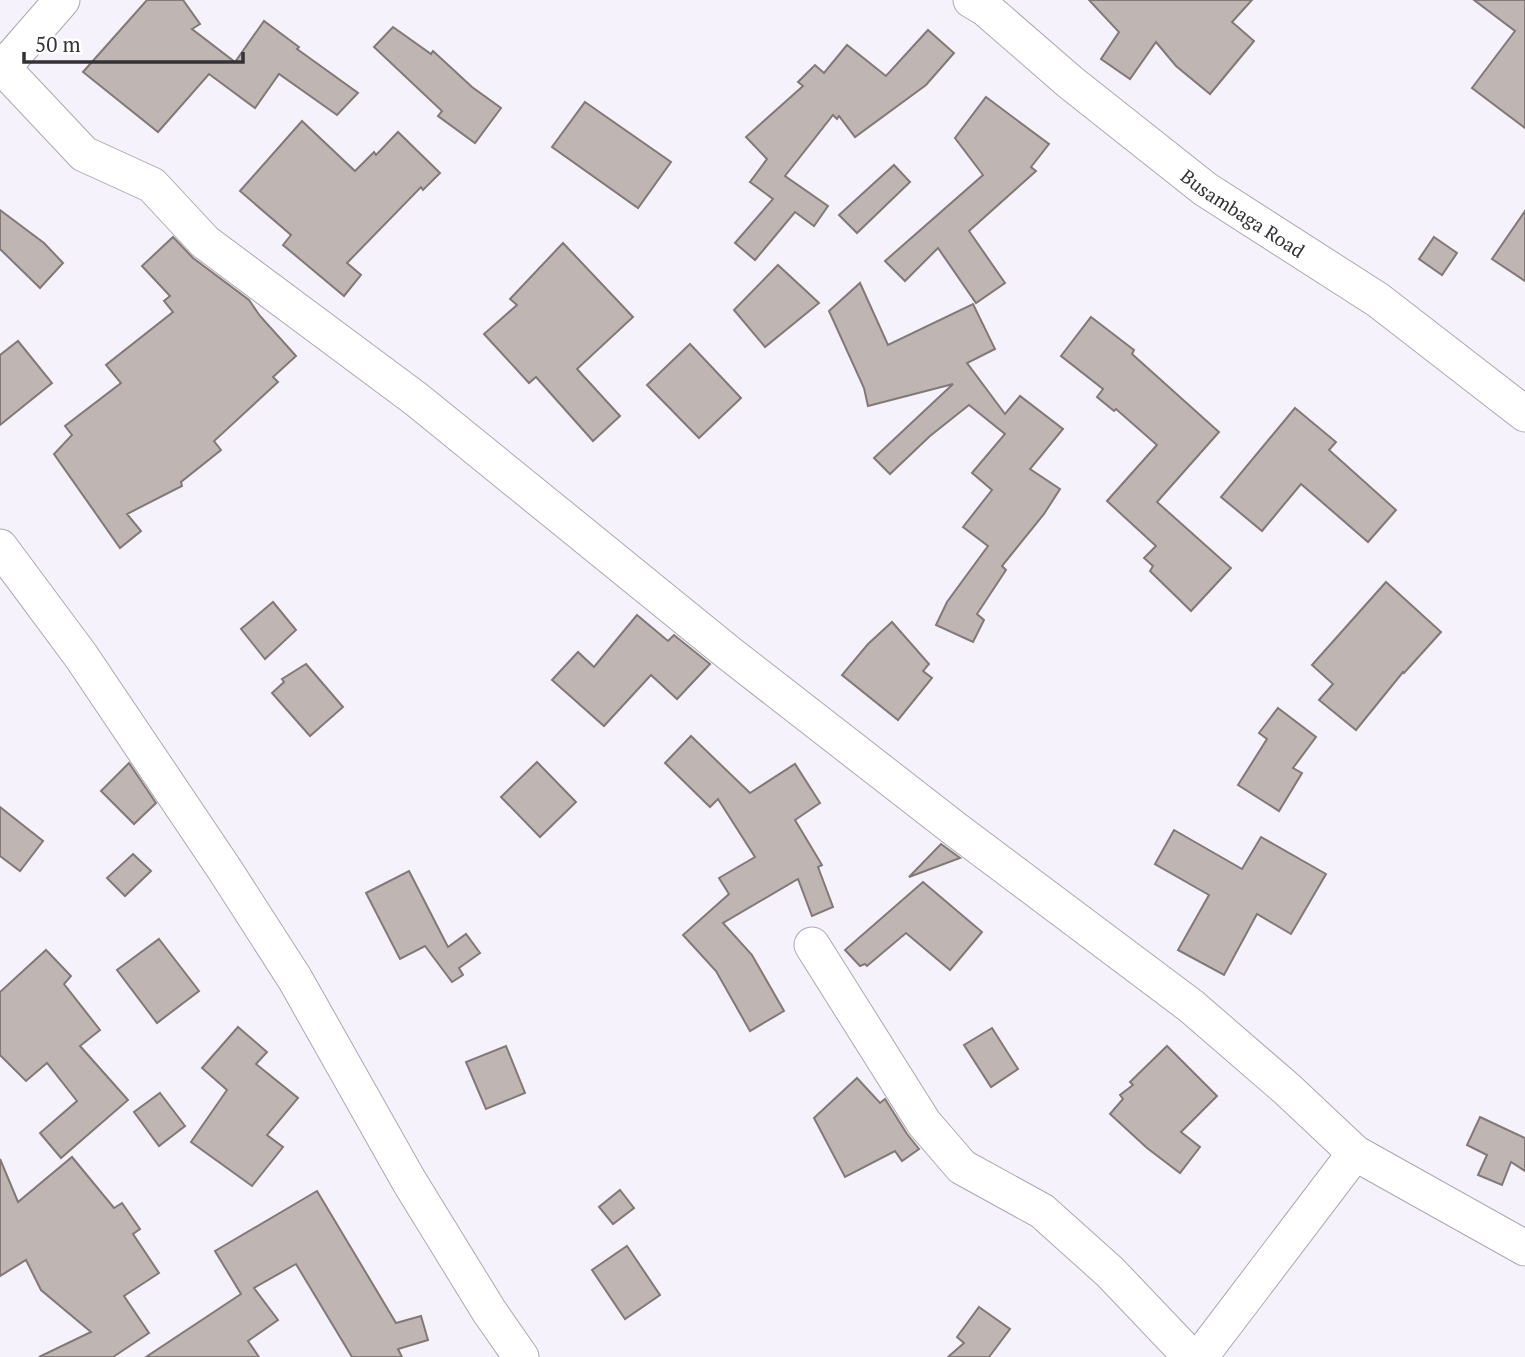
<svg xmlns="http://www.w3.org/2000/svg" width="1525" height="1357" font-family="'PT Serif',serif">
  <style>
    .building { fill: #bfb5b2; stroke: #827876; stroke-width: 2 }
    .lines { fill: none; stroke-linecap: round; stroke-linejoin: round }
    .minor-casing { stroke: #aba8b1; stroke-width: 37 }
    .minor { stroke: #fff; stroke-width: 35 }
    .labels { text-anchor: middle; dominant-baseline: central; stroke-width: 7; stroke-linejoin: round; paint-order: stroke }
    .street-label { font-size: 19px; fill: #333236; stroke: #fff }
  </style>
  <rect width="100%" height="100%" fill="#f5f2fb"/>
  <g class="building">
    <polygon points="147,0 183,0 200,24 192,29 235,62 264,21 299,47 297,49 358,93 337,115 279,74 255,108 209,74 158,132 83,72"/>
    <polygon points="1089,0 1252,0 1232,22 1254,41 1210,94 1176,66 1156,42 1130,79 1101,59 1119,32"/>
    <polygon points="1474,0 1525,0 1525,128 1472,88 1515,31"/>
    <polygon points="393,27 431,54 433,51 472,87 501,108 475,143 438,116 442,111 374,47"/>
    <polygon points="928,30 954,53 926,85 855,137 839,116 837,119 833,115 785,176 828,206 814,226 795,212 755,260 735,243 773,199 750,182 767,159 746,137 803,86 798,82 815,65 824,73 847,45 886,76"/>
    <polygon points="986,97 1049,144 1031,167 1036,171 969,231 1005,283 976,303 938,248 905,281 885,261 983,175 955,138"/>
    <polygon points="585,102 671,162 638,208 552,147"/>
    <polygon points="302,121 355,171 374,152 376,155 398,132 440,173 423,190 421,187 347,263 361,275 344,296 283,245 291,235 240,191"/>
    <polygon points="894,165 910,182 857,233 839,215"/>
    <polygon points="0,210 44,243 63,263 40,288 0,249"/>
    <polygon points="1525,211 1525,281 1492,259"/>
    <polygon points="173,237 193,258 249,300 260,316 296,356 273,377 278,382 214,441 221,450 181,482 182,486 127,514 141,531 120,548 54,454 72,435 65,426 121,383 106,365 173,312 164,301 170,296 142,266"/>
    <polygon points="1434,237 1457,253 1442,275 1419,259"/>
    <polygon points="563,243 633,317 577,369 620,416 593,441 536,377 529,383 484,334 517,305 510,299"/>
    <polygon points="778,265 819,303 765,347 734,310"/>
    <polygon points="860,283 888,345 973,304 995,349 967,363 1005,414 1020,396 1063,429 1030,469 1060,489 1044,514 1002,566 1006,570 977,614 984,620 973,642 936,625 947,602 988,546 963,527 992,490 972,473 1005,434 969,405 930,436 890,474 874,458 953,384 868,406 864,388 829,311"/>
    <polygon points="1091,317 1134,350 1132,354 1219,432 1157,502 1231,568 1191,611 1150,571 1153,566 1144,558 1156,546 1107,501 1157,445 1116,409 1114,411 1097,397 1103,389 1061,356"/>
    <polygon points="18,341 52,383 0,425 0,355"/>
    <polygon points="690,344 741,398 699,438 647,385"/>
    <polygon points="1295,408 1336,442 1329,450 1396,510 1368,542 1301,484 1262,531 1221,497"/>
    <polygon points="1386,582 1441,632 1404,673 1403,672 1356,730 1319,700 1333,684 1312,665"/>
    <polygon points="273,602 296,630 265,659 241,629"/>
    <polygon points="637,615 668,641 674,635 710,664 677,699 651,675 604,726 552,680 578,652 594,667"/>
    <polygon points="892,622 929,664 923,671 932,678 898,720 842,675 868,644"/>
    <polygon points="306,664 343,707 310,736 272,693 284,682 282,679"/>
    <polygon points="1278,708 1316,737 1293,768 1302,773 1279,811 1238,785 1267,739 1259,733"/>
    <polygon points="691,736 750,793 795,764 820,803 795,820 822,865 818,867 833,907 812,916 798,879 723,923 752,955 784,1011 750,1031 716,971 683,935 729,894 719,878 755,857 718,799 710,807 665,763"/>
    <polygon points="537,762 576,802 540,837 501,797"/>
    <polygon points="129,763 156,803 134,824 101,791"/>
    <polygon points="0,807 43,841 20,871 0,856"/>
    <polygon points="1174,830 1242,869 1261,837 1326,874 1291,934 1257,914 1224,975 1178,950 1209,895 1155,864"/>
    <polygon points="941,844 960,858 909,877"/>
    <polygon points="133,854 151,871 125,896 107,878"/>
    <polygon points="409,871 448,947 466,934 480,953 459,968 463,975 452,982 425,946 400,959 366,893"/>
    <polygon points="923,882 982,932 950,970 906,933 867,966 865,964 860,966 845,950"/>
    <polygon points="159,939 199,991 157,1023 117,970"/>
    <polygon points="46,950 71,976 64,984 100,1030 80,1046 128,1100 61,1158 40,1133 77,1101 47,1063 26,1081 0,1055 0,992"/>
    <polygon points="238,1027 267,1052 256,1064 298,1098 267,1135 283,1147 252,1186 191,1142 227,1090 202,1068"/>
    <polygon points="992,1028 1018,1069 991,1087 964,1045"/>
    <polygon points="506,1046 525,1093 486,1109 466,1062"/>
    <polygon points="1167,1046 1217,1096 1181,1132 1200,1147 1180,1173 1147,1148 1110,1114 1123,1099 1120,1095 1133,1085 1130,1082"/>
    <polygon points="857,1078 880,1103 885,1099 907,1134 919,1149 902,1161 895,1151 845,1177 814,1118"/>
    <polygon points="160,1093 185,1126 159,1146 134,1112"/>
    <polygon points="1480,1117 1525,1138 1525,1171 1511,1162 1502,1185 1478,1175 1487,1155 1467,1145"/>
    <polygon points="72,1157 114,1208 122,1203 140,1229 133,1234 159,1273 124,1296 149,1333 113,1357 39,1357 91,1332 41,1290 26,1260 0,1276 0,1159 18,1202"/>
    <polygon points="620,1190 634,1208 613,1224 599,1207"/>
    <polygon points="317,1191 396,1323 421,1316 428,1340 398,1349 402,1357 352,1357 296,1264 254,1288 278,1320 248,1341 259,1357 146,1357 241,1294 215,1251"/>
    <polygon points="627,1246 660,1295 625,1319 592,1270"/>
    <polygon points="979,1307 1010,1329 989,1357 948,1357 964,1343 957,1337"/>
  </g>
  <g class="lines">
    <g class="minor-casing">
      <g id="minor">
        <path id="s1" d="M971,0L986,9L1070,82L1205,189L1378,300L1525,414"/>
        <polyline points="3,68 84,154 152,185 205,242 416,399 730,654 955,829 1191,1006 1287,1089 1355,1153 1525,1248"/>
        <polyline points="0,71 62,0"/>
        <polyline points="0,547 81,656 225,870 295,979 409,1181 489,1311 521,1357"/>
        <polyline points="812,945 924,1123 962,1167 1042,1211 1110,1272 1191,1357"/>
        <polyline points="1200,1357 1355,1153"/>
      </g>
    </g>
    <use href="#minor" class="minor"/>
  </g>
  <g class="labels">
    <g class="street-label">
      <text stroke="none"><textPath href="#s1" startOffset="346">Busambaga Road</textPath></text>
    </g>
  </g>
  <path d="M24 52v10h219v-10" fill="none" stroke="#333236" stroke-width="3.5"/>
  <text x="35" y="52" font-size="21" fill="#333236" stroke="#ffffff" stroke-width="5" paint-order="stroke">50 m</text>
</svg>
